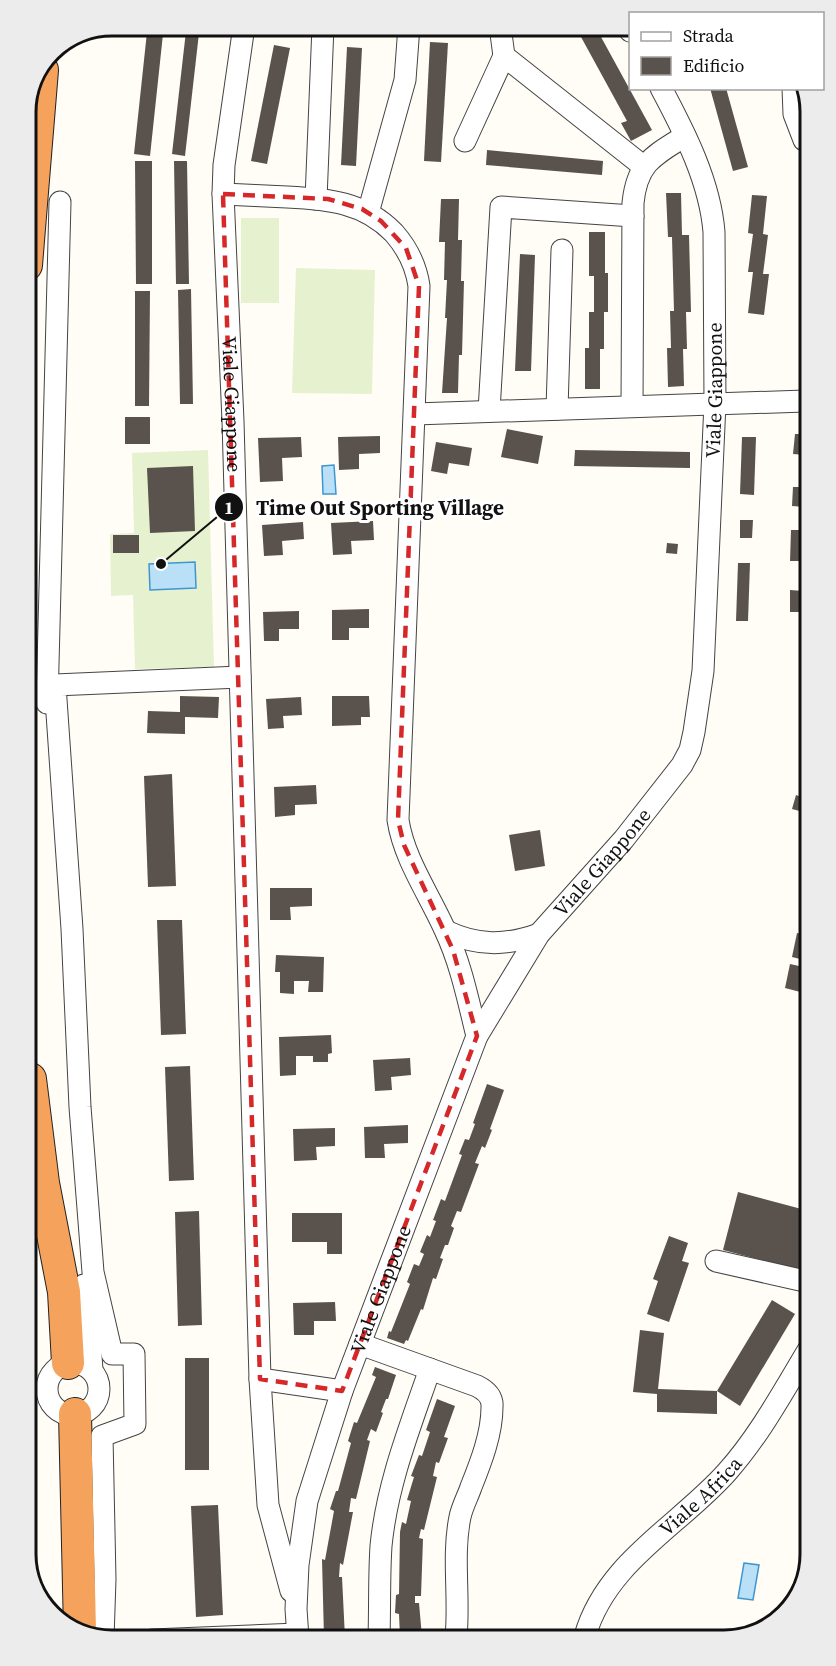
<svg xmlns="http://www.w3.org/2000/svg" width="836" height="1666" font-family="'Source Serif 4',serif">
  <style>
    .pitch { fill: #e6f2cf }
    .water { fill: #b9e0f7; stroke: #3f96cf; stroke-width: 1.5 }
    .building { fill: #5a524d }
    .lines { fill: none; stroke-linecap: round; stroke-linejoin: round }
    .minor-casing { stroke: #444; stroke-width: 23 }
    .highway-casing { stroke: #222; stroke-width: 34 }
    .minor { stroke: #fff; stroke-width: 21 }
    .highway { stroke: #f5a25d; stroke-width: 32 }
    .marked { fill: none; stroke: #d62828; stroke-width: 4.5; stroke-dasharray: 12 8; stroke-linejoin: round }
    .labels { text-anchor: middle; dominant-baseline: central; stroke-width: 6; stroke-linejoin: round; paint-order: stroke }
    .street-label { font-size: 20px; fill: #111; stroke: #fff }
    .rim { fill: none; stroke: #111; stroke-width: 3 }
    .leader { fill: none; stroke: #111; stroke-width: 2 }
    .callout-dot { fill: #111; stroke: #fff; stroke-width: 2 }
    .mark-label { font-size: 18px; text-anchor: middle; font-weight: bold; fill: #fff }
    .callout-label { font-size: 21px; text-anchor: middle; font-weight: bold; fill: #111; stroke: #fff; stroke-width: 6; stroke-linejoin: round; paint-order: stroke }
  </style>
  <rect width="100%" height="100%" fill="#fffdf5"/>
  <g class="pitch">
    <rect x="241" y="218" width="38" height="85"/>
    <polygon points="296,268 375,270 372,394 292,393"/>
    <polygon points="208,450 214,667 135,669 133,595 111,596 110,534 134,533 132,453"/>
  </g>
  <g class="water">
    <polygon points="334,465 336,494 323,494 322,466"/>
    <polygon points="195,562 196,588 150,590 149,564"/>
    <polygon points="744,1563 759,1565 753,1600 738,1598"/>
  </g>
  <g class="building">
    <polygon points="575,26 595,26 652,130 631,141 621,123 627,121"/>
    <polygon points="186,31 199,33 185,156 172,154"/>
    <polygon points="147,32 163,34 150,156 134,154"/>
    <polygon points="430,42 448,43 441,162 424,161"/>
    <polygon points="274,45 290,48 267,164 251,161"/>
    <polygon points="347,47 362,48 356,166 341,165"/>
    <polygon points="710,88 726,88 748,167 733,171"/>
    <polygon points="487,150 603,161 602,175 486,165"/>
    <polygon points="135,161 152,161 152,284 136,284"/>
    <polygon points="174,161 187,161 189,284 176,284"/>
    <polygon points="666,193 681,193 682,235 689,235 691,312 686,312 687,349 683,349 684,386 668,387 667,348 671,348 670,311 674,311 672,237 668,237"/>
    <polygon points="752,195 767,196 763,234 768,235 763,274 769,274 764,315 748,313 753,272 748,272 753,234 748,233"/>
    <polygon points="441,199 459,199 458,240 462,240 461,281 464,281 462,355 459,355 458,393 442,393 447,318 445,318 447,280 444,280 445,242 439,242"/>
    <polygon points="589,232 605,232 605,273 608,273 608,312 604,312 604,349 600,349 600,389 585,389 585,348 589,348 589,312 594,312 594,276 589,276"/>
    <polygon points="520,254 535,255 531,371 515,371"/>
    <polygon points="191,289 193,404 180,404 178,290"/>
    <polygon points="135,291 150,291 149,406 135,406"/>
    <rect x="125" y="417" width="25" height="27"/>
    <polygon points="507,429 543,436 538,464 501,457"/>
    <polygon points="795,434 806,434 806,455 793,454"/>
    <polygon points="380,436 380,453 359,454 359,469 339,470 338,437"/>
    <polygon points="301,437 302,457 282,458 283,481 260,482 258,438"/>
    <polygon points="742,437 756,437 754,495 740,494"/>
    <polygon points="436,442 472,448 469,466 449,463 447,474 431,471"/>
    <polygon points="575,450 690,452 690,468 574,466"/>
    <polygon points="193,466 195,531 150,533 147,468"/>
    <polygon points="793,487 806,487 805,507 792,506"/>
    <polygon points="740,520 753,520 752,538 740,538"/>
    <polygon points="373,521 374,540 351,541 352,554 333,555 331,523"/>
    <polygon points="303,522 304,539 282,541 283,555 264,556 262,525"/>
    <polygon points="791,530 804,530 804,561 790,561"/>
    <rect x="113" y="535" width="26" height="18"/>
    <polygon points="667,543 678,544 677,554 666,553"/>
    <polygon points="738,563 750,563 748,621 736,621"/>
    <polygon points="790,590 804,591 804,612 790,612"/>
    <polygon points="369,609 369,628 349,628 349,640 332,640 332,610"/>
    <polygon points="299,611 299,629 279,629 279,641 264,641 263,612"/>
    <polygon points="180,696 219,697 218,718 185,717 185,734 147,733 148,711 180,712"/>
    <polygon points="332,696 369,696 370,717 361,717 361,725 332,726"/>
    <polygon points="301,697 302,715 283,716 284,728 268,729 266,699"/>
    <polygon points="172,774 176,886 148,887 144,776"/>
    <polygon points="316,785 317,804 295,805 295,815 275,817 274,787"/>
    <polygon points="796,795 807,799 807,813 792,809"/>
    <polygon points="540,830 545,866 515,871 509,835"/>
    <polygon points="270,888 312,888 312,906 290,907 291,920 270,920"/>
    <polygon points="157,920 182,920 186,1034 161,1035"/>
    <polygon points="797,933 808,935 808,961 792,957"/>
    <polygon points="276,955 324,957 323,992 308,992 309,981 294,981 294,994 280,993 280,972 275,972"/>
    <polygon points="790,964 808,968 808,994 785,988"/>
    <polygon points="331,1035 332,1053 328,1054 328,1062 313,1062 313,1056 296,1056 296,1075 280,1076 279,1037"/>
    <polygon points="410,1058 411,1075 391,1077 392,1090 375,1091 373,1060"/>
    <polygon points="190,1066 194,1180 169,1181 165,1067"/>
    <polygon points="487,1084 504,1090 490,1129 492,1130 485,1148 482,1146 475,1163 479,1164 461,1212 457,1211 451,1226 454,1228 448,1245 445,1245 440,1258 443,1259 436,1279 433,1278 423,1310 421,1309 408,1341 406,1340 404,1344 387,1338 389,1331 391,1332 410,1284 407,1282 414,1264 419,1266 424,1254 420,1252 427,1235 430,1237 436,1221 433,1220 441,1199 445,1201 462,1155 459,1154 465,1139 469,1140 475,1124 473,1123"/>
    <polygon points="408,1125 408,1143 384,1144 385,1158 365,1158 364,1127"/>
    <polygon points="335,1128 335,1146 316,1147 317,1160 294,1161 293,1129"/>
    <polygon points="738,1192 809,1211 809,1236 800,1270 723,1250"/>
    <polygon points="199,1211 202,1325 178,1326 175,1212"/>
    <polygon points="292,1213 342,1213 342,1254 327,1254 327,1242 292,1242"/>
    <polygon points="669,1236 688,1243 682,1261 689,1263 669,1322 647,1314 658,1281 653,1279"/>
    <polygon points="772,1300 795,1314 740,1406 717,1391"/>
    <polygon points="335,1302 336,1321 314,1321 314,1335 294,1335 293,1303"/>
    <polygon points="640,1330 664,1333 658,1389 717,1391 717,1414 657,1412 657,1394 633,1392"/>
    <rect x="185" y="1358" width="24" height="112"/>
    <polygon points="375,1367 396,1375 388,1399 386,1399 381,1412 383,1413 376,1432 371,1429 367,1440 370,1441 356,1499 351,1498 349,1512 353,1512 343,1565 340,1563 339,1577 342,1577 345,1638 324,1638 322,1559 325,1560 334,1511 330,1509 336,1491 338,1491 351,1443 348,1441 354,1422 357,1423 376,1377 372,1375"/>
    <polygon points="437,1399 455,1406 444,1437 448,1438 439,1463 436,1462 433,1476 437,1477 424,1530 421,1529 419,1538 423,1539 421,1596 415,1596 415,1603 419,1603 422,1637 400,1637 399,1614 395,1613 396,1595 399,1594 400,1532 402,1522 406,1524 411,1501 407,1500 414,1477 411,1476 419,1455 422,1456 430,1432 426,1430"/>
    <polygon points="218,1505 223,1615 196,1617 191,1506"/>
  </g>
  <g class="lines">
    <g class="minor-casing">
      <g id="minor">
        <path id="s1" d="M244,26L224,165L223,194L233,421L260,1379L268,1505L291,1591"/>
        <polyline points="500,26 504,56 643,166"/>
        <polyline points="628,26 630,31"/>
        <polyline points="793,88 794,114 804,140"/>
        <polyline points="465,141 504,56"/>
        <path d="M223,194C244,195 266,196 287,197C328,199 364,202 394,233C408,249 416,265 419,286L398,820C404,859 429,894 445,930C461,964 468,1000 477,1036"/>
        <polyline points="316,199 323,26"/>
        <polyline points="368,213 405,80 409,26"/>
        <path d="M632,406L633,203C637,163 653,156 685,136"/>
        <polyline points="557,409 562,250"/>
        <polyline points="489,411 501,207 633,216"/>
        <polyline points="415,414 805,401"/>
        <polyline points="47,703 60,202"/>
        <path d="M446,931C477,946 506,946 539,934"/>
        <polyline points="716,1261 809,1282"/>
        <polyline points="84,1285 89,1327 92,1370"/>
        <path d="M360,1344L477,1386C485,1390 493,1396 492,1407C492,1434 481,1462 471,1487C468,1496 462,1507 460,1517C452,1556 460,1598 456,1637"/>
        <circle cx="73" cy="1389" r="26"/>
        <polyline points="260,1379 342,1391"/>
        <path id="s2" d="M585,1636C606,1562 679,1526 727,1472C760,1435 784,1390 810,1347"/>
        <path id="s3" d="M298,1638L296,1609L298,1565L307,1501L342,1391L477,1036L539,934L624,839L682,765L690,750L694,732L703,671L715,403L714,232C710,182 685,133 661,88"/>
        <path d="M379,1638C380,1607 379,1576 381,1546C387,1484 410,1427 430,1369"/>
        <polyline points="103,1639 105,1579 102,1436 135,1424 134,1354 112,1354 93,1272 80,1107 72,929 55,685 240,677"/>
        <polyline points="152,1640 298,1634"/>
      </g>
    </g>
    <g class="highway-casing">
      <g id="highway">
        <polyline points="26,265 42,70"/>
        <polyline points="30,1079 43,1183 64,1292 68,1363"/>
        <polyline points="75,1414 80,1631"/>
      </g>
    </g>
    <use href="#minor" class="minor"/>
    <use href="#highway" class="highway"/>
  </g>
  <path class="marked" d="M223,194L328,199L362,209L381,221L406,248L419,286L398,820L404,845L453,950L477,1036L342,1391L260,1379Z"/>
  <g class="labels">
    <g class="street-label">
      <text stroke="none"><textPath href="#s3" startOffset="1352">Viale Giappone</textPath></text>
      <text stroke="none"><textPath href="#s1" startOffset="380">Viale Giappone</textPath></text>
      <text stroke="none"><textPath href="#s3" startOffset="848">Viale Giappone</textPath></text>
      <text stroke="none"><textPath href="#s3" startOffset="362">Viale Giappone</textPath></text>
      <text stroke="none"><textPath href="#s2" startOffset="184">Viale Africa</textPath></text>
    </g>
  </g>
  <path d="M0 0H836V1666H0ZM112 36H724A76 76 0 0 1 800 112V1554A76 76 0 0 1 724 1630H112A76 76 0 0 1 36 1554V112A76 76 0 0 1 112 36Z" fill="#ececec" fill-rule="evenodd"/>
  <path class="rim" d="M112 36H724A76 76 0 0 1 800 112V1554A76 76 0 0 1 724 1630H112A76 76 0 0 1 36 1554V112A76 76 0 0 1 112 36Z"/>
  <path class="leader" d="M161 564L229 507"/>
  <g class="callout-dot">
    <circle cx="161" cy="564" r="6"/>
    <circle cx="229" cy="507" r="15"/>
  </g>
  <g class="mark-label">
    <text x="229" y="514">1</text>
  </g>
  <g class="callout-label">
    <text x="380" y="515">Time Out Sporting Village</text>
  </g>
  <rect x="629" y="12" width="195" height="78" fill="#ffffff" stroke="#a0a0a0" stroke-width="1.5"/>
  <rect x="641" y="32" width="30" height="9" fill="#ffffff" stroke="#a0a0a0" stroke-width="1.5"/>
  <text x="683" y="42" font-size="18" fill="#111111">Strada</text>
  <rect x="641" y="57" width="30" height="18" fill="#5a524d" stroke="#a0a0a0" stroke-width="1.5"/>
  <text x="683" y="72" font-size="18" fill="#111111">Edificio</text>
</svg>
